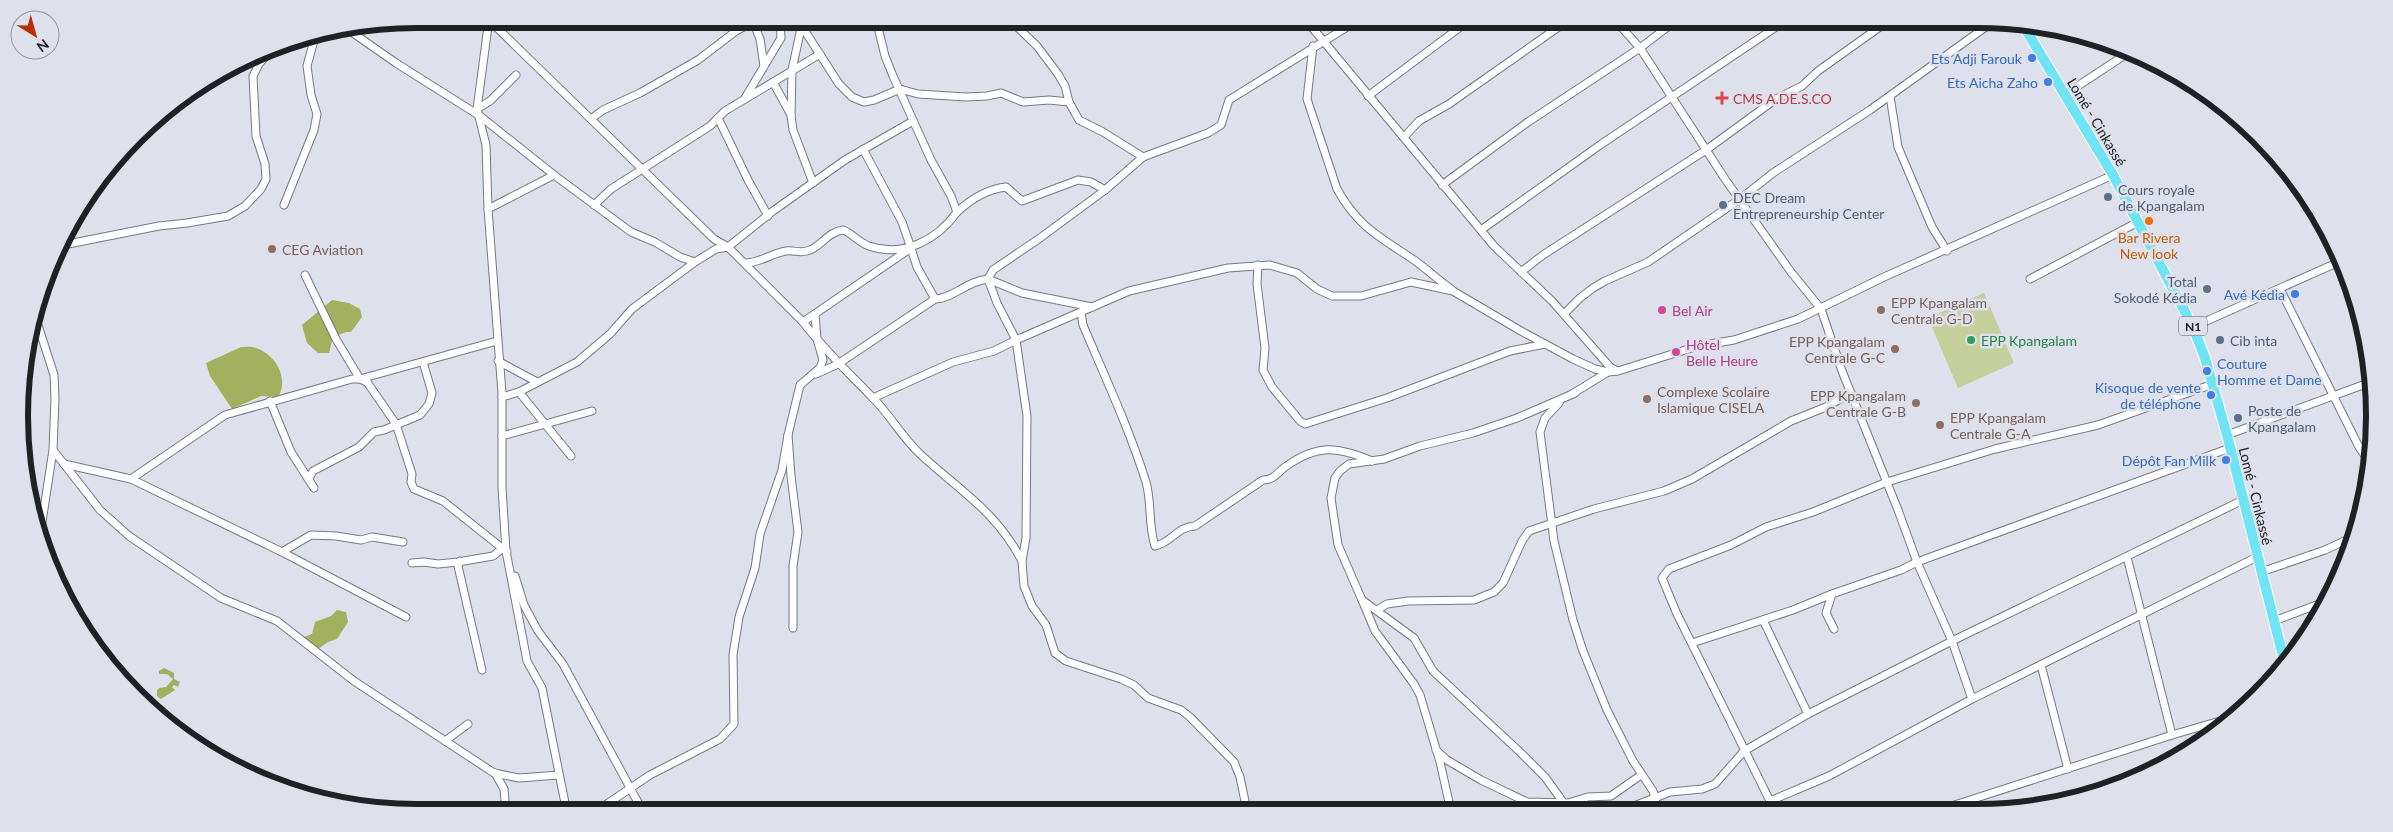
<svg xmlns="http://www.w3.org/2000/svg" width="2393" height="832" font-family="Lato,sans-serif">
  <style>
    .green { fill: #c5cf9c }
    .forest { fill: #a3b05e }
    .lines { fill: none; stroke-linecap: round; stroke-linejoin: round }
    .minor-casing { stroke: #777982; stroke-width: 9 }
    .highway-casing { stroke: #fff; stroke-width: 12 }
    .minor { stroke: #fff; stroke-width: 7 }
    .highway { stroke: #70e4f5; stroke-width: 10 }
    .shop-dot { fill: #3f7fe0; stroke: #dee0eb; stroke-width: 2 }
    .health-dot { fill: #e0444e; stroke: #dee0eb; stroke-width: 2 }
    .service-dot { fill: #5c6f8a; stroke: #dee0eb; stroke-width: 2 }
    .food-dot { fill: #e8710a; stroke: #dee0eb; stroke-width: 2 }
    .education-dot { fill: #8d6e63; stroke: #dee0eb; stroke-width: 2 }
    .hotel-dot { fill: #d1479c; stroke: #dee0eb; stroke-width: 2 }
    .leisure-dot { fill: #2e9e5b; stroke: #dee0eb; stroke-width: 2 }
    .labels { text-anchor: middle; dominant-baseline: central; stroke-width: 5; stroke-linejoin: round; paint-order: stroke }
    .shield { fill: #dee0eb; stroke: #595a60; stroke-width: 1 }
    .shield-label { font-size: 12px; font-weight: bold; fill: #202125 }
    .shop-label { font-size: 14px; fill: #366cbe; stroke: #dee0eb; text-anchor: end }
    .health-label { font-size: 14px; fill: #be3a42; stroke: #dee0eb; text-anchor: start }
    .street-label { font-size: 14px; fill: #202125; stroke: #dee0eb }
    .service-label { font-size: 14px; fill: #4e5e75; stroke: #dee0eb; text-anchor: start }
    .food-label { font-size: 14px; fill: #c56008; stroke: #dee0eb }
    .education-label { font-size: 14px; fill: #785e54; stroke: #dee0eb; text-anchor: start }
    .hotel-label { font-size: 14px; fill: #b23c85; stroke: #dee0eb; text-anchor: start }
    .leisure-label { font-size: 14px; fill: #27864d; stroke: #dee0eb; text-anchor: start }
    .rim { fill: none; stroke: #202125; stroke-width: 6 }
  </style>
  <rect width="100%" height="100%" fill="#dee0eb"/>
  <polygon class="green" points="1984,293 2014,363 1958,388 1928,318"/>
  <g class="forest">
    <polygon points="332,300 349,303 360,309 362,317 351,332 346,332 333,337 329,353 318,353 307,343 302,325"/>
    <path d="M241,347C245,347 252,346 256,348C277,355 289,380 278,397L261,396L232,409L210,376L206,363Z"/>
    <polygon points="337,610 346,612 348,622 337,639 328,642 318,649 303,640 304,637 312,634 315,622 331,616"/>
    <polygon points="164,668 174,673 174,679 180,682 178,687 174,685 172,687 175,690 161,699 157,696 157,690 159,688 166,687 173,679 167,674 159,674 159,671"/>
  </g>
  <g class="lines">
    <g class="minor-casing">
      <g id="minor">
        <polyline points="489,19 477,109 486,145 488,209 502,393 502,488 506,551 527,661 542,688 567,813"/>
        <polyline points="752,19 760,39 764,66"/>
        <polyline points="803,19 792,70 791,116 793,130 813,183"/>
        <polyline points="1009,19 1037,46 1058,74 1065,86 1069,102 1079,120 1103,132 1143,157 1208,133 1221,125 1229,100 1360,19"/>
        <polyline points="1305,19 1494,246 1552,301 1610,367 1617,371"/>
        <polyline points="1614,19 1640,48 1725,179 1791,272 1821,309 1842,371 1898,510 1917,562 1952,641 1972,699"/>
        <polyline points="489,20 714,239 728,247 773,211 845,160 913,121"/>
        <path d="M343,26L396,63L480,116L554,175L631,232L655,242L680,257L695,262L716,249L728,247L803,322L911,248L917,267L935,299C952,299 967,281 988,279L997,303L1016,340L1129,291L1228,268L1270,265L1297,273L1317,289L1332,296H1361L1411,282L1453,291L1521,331L1573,359L1595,369L1608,372L1618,371L1698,346L1734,340L1798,319L1884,277L2113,175"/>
        <polyline points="803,28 839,84 852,97 864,102 874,100 900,89 918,94 966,97 987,96 1001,93 1023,102 1049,100 1069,102"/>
        <path d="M1313,46L1307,99L1337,189C1358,227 1380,237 1414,260C1427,269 1438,280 1451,289"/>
        <polyline points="773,82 791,115"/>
        <polyline points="2064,95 2131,51"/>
        <polyline points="1368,96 1471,19"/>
        <polyline points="1890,96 1898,147 1932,227 1947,251"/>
        <polyline points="745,98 781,38 780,19"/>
        <polyline points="477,109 490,101 516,75"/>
        <polyline points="591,119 603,110 640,93 698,60 736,31 753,22"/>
        <polyline points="1404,137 1419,121 1449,104 1570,19"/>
        <polyline points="863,149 902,222 911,248"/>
        <polyline points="1442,185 1528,122 1640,48 1678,19"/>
        <polyline points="284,205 314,130 317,114 311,95 307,66 316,33"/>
        <polyline points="594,205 611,189 710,126 718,118"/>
        <polyline points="488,209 554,175"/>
        <path d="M957,212C971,199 987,189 1006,187L1022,201L1078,180L1091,182L1105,190"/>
        <polyline points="768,216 748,180 718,118 725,111 820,54"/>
        <polyline points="1481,230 1600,145 1788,19"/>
        <polyline points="58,246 159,226 187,223 228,216 245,206 261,189 266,179 265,164 256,136 253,76 259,64 274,46"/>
        <path d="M745,263C760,263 772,253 786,251C795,250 801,254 810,250C822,245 828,232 843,230C852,233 859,243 869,246C903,258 937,240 957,212L951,196L931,160L893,76L885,56L876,19"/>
        <polyline points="1258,265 1257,284 1265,348 1263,370 1272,387 1300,421 1305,424 1387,398 1510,351 1545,344"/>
        <polyline points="1521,272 1543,255 1706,150 1776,99 1802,86 1818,71 1891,19"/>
        <polyline points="305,275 336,339 360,379 367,382 396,424 412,474 411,482 414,489 443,501 507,552"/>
        <polyline points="2030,279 2138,222"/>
        <polyline points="2280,289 2359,447 2370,463"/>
        <polyline points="1092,307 1022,293 988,279 993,270 1040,238 1105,190 1143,157"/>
        <path d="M1081,312L1083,325C1105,377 1129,428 1146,482C1152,503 1148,525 1155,546C1173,542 1176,527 1195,526L1263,480C1274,480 1277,473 1285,467C1317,444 1337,446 1372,461"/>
        <polyline points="1564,314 1580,298 1593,288 1605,281 1648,262 1740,199 1773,173 1870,110 1994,21"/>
        <polyline points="36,319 54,375 55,398 53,450 40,535"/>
        <path d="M803,322C826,352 848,372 873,398C890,415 902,437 920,454C959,490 996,511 1022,561"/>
        <polyline points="2193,327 2341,261"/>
        <polyline points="498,361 537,382"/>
        <polyline points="816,374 838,364 935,299"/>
        <polyline points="2213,384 2098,425 1995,449 1887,482 1813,512 1766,527 1731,545 1669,569 1662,578 1677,614 1770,801 1829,776 1972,699 2257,557"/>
        <polyline points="519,392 571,456"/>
        <polyline points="1572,394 1608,372"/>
        <polyline points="502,397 519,392 577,362 610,334 632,309 695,262"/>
        <polyline points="873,398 953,362 994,351 1016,340 1027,416 1026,538 1022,561 1024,586 1032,606 1046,625 1055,653 1066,661 1121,679 1134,685 1148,698 1181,710 1190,717 1234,762 1240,777 1247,811"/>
        <polyline points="270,401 291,452 314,488"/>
        <polyline points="1559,403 1545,418 1540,432 1554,541 1573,620 1583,651 1607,710 1633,761 1653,791 1658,811"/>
        <polyline points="2227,435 2371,382"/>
        <polyline points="502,436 592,411"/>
        <polyline points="53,450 100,510 129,536 221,598 277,621 354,681 494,773 519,778 559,775"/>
        <polyline points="64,464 131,479 282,552 406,617"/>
        <polyline points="309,478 313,471 359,447 374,432 384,430 420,415 429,404 432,393 423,362"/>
        <polyline points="131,479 225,415 352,379 360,379 497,341"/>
        <polyline points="282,552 311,535 336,536 361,540 372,537 403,542"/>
        <polyline points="2127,557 2172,735"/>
        <polyline points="460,561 458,566 482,670"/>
        <polyline points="412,563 424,562 438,564 458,562 493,556 503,548"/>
        <polyline points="2261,572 2325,550 2353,537"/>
        <polyline points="515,576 524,605 538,631 563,664 641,808"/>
        <polyline points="1832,594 1826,613 1834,629"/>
        <polyline points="1362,600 1375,631 1414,684 1420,695 1440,762 1451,811"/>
        <polyline points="1377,610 1387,604 1408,601 1474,600 1494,592 1503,583 1522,541 1529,531 1594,509 1664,491 1692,479 1791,421 1826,407 1851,393"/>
        <polyline points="1763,620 1808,714"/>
        <polyline points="2274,621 2327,601"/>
        <polyline points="793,628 793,566 798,532 791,476 788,435 800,385 820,368 823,360 817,339 815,314"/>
        <polyline points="1692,643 1793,610 1832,594 1901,570 1917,562 2230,448"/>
        <polyline points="2041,665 2068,769"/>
        <polyline points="445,741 468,724"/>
        <polyline points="1436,750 1447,760 1481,780 1527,802 1568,803 1588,797 1611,796 1641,775"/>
        <polyline points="495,773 504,789 506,813"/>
        <polyline points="1563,802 1545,777 1521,753 1433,671 1414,638 1362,600 1338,545 1331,498 1335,478 1340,471 1349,464 1384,459 1420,446 1473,433 1517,418 1575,393"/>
        <polyline points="1939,810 2172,735 2237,716"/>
        <polyline points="1621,811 1670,792 1702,789 1715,784 1744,751 1808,714 1952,641 2243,500"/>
        <polyline points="599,813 607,804 650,775 720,739 734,724 733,655 739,617 755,568 760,534 782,470 788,435"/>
      </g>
    </g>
    <g class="highway-casing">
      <polyline id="highway" points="2023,25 2113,175 2193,327 2205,358 2227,435 2284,660"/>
    </g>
    <use href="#minor" class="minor"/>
    <use href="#highway" class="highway"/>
  </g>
  <g class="shop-dot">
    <circle cx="2032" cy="58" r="5"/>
    <circle cx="2048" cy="82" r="5"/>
    <circle cx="2295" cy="294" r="5"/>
    <circle cx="2207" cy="371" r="5"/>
    <circle cx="2211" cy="395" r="5"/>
    <circle cx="2226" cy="460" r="5"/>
  </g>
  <path class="health-dot" d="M1719.5 90.5h5v5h5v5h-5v5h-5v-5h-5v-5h5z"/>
  <g class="service-dot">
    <circle cx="2108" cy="197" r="5"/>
    <circle cx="1723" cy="205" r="5"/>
    <circle cx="2207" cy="289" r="5"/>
    <circle cx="2220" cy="340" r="5"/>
    <circle cx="2238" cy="418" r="5"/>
  </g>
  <circle class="food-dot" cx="2149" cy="221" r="5"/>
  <g class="education-dot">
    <circle cx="272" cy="249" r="5"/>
    <circle cx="1881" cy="310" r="5"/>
    <circle cx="1895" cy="349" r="5"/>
    <circle cx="1647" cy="399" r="5"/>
    <circle cx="1916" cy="403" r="5"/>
    <circle cx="1940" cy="425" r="5"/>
  </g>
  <g class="hotel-dot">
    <circle cx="1662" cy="310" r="5"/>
    <circle cx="1676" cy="352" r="5"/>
  </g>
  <circle class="leisure-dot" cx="1971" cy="340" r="5"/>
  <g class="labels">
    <rect class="shield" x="2179" y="316.5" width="28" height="19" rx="4"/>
    <g class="shield-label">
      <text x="2193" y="326">N1</text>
    </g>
    <g class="shop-label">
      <text x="2022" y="58">Ets Adji Farouk</text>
      <text x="2038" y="82">Ets Aicha Zaho</text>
      <text x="2285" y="294">Avé Kédia</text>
      <text x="2217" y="363" text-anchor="start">Couture<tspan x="2217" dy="16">Homme et Dame</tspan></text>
      <text x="2201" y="387">Kisoque de vente<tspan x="2201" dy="16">de téléphone</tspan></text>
      <text x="2216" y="460">Dépôt Fan Milk</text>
    </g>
    <g class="health-label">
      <text x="1733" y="98">CMS A.DE.S.CO</text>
    </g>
    <g class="street-label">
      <text transform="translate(2097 122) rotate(59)">Lomé - Cinkassé</text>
      <text transform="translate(2256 496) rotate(76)">Lomé - Cinkassé</text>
    </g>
    <g class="service-label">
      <text x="2118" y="189">Cours royale<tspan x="2118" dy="16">de Kpangalam</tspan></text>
      <text x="1733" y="197">DEC Dream<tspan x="1733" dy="16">Entrepreneurship Center</tspan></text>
      <text x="2197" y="281" text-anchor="end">Total<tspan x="2197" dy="16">Sokodé Kédia</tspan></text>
      <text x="2230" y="340">Cib inta</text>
      <text x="2248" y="410">Poste de<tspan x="2248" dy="16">Kpangalam</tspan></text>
    </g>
    <g class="food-label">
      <text x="2149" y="237">Bar Rivera<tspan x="2149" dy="16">New look</tspan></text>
    </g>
    <g class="education-label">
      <text x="282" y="249">CEG Aviation</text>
      <text x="1891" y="302">EPP Kpangalam<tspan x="1891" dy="16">Centrale G-D</tspan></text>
      <text x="1885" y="341" text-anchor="end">EPP Kpangalam<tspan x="1885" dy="16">Centrale G-C</tspan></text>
      <text x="1657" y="391">Complexe Scolaire<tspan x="1657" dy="16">Islamique CISELA</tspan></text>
      <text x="1906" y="395" text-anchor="end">EPP Kpangalam<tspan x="1906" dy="16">Centrale G-B</tspan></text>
      <text x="1950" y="417">EPP Kpangalam<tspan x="1950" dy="16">Centrale G-A</tspan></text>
    </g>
    <g class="hotel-label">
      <text x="1672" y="310">Bel Air</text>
      <text x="1686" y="344">Hôtel<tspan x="1686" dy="16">Belle Heure</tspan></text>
    </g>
    <g class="leisure-label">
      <text x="1981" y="340">EPP Kpangalam</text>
    </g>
  </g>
  <path d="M0 0H2393V832H0ZM416 28H1978A388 388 0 0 1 2366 416V416A388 388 0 0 1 1978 804H416A388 388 0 0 1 28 416V416A388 388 0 0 1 416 28Z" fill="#dee0eb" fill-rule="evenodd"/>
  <path class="rim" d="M416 28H1978A388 388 0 0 1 2366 416V416A388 388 0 0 1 1978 804H416A388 388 0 0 1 28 416V416A388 388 0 0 1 416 28Z"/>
  <g transform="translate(35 35) rotate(143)"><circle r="24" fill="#dee0eb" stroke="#92949c"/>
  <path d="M0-4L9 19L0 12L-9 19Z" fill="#b82e06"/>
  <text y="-8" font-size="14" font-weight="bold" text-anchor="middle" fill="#202125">N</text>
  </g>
</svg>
